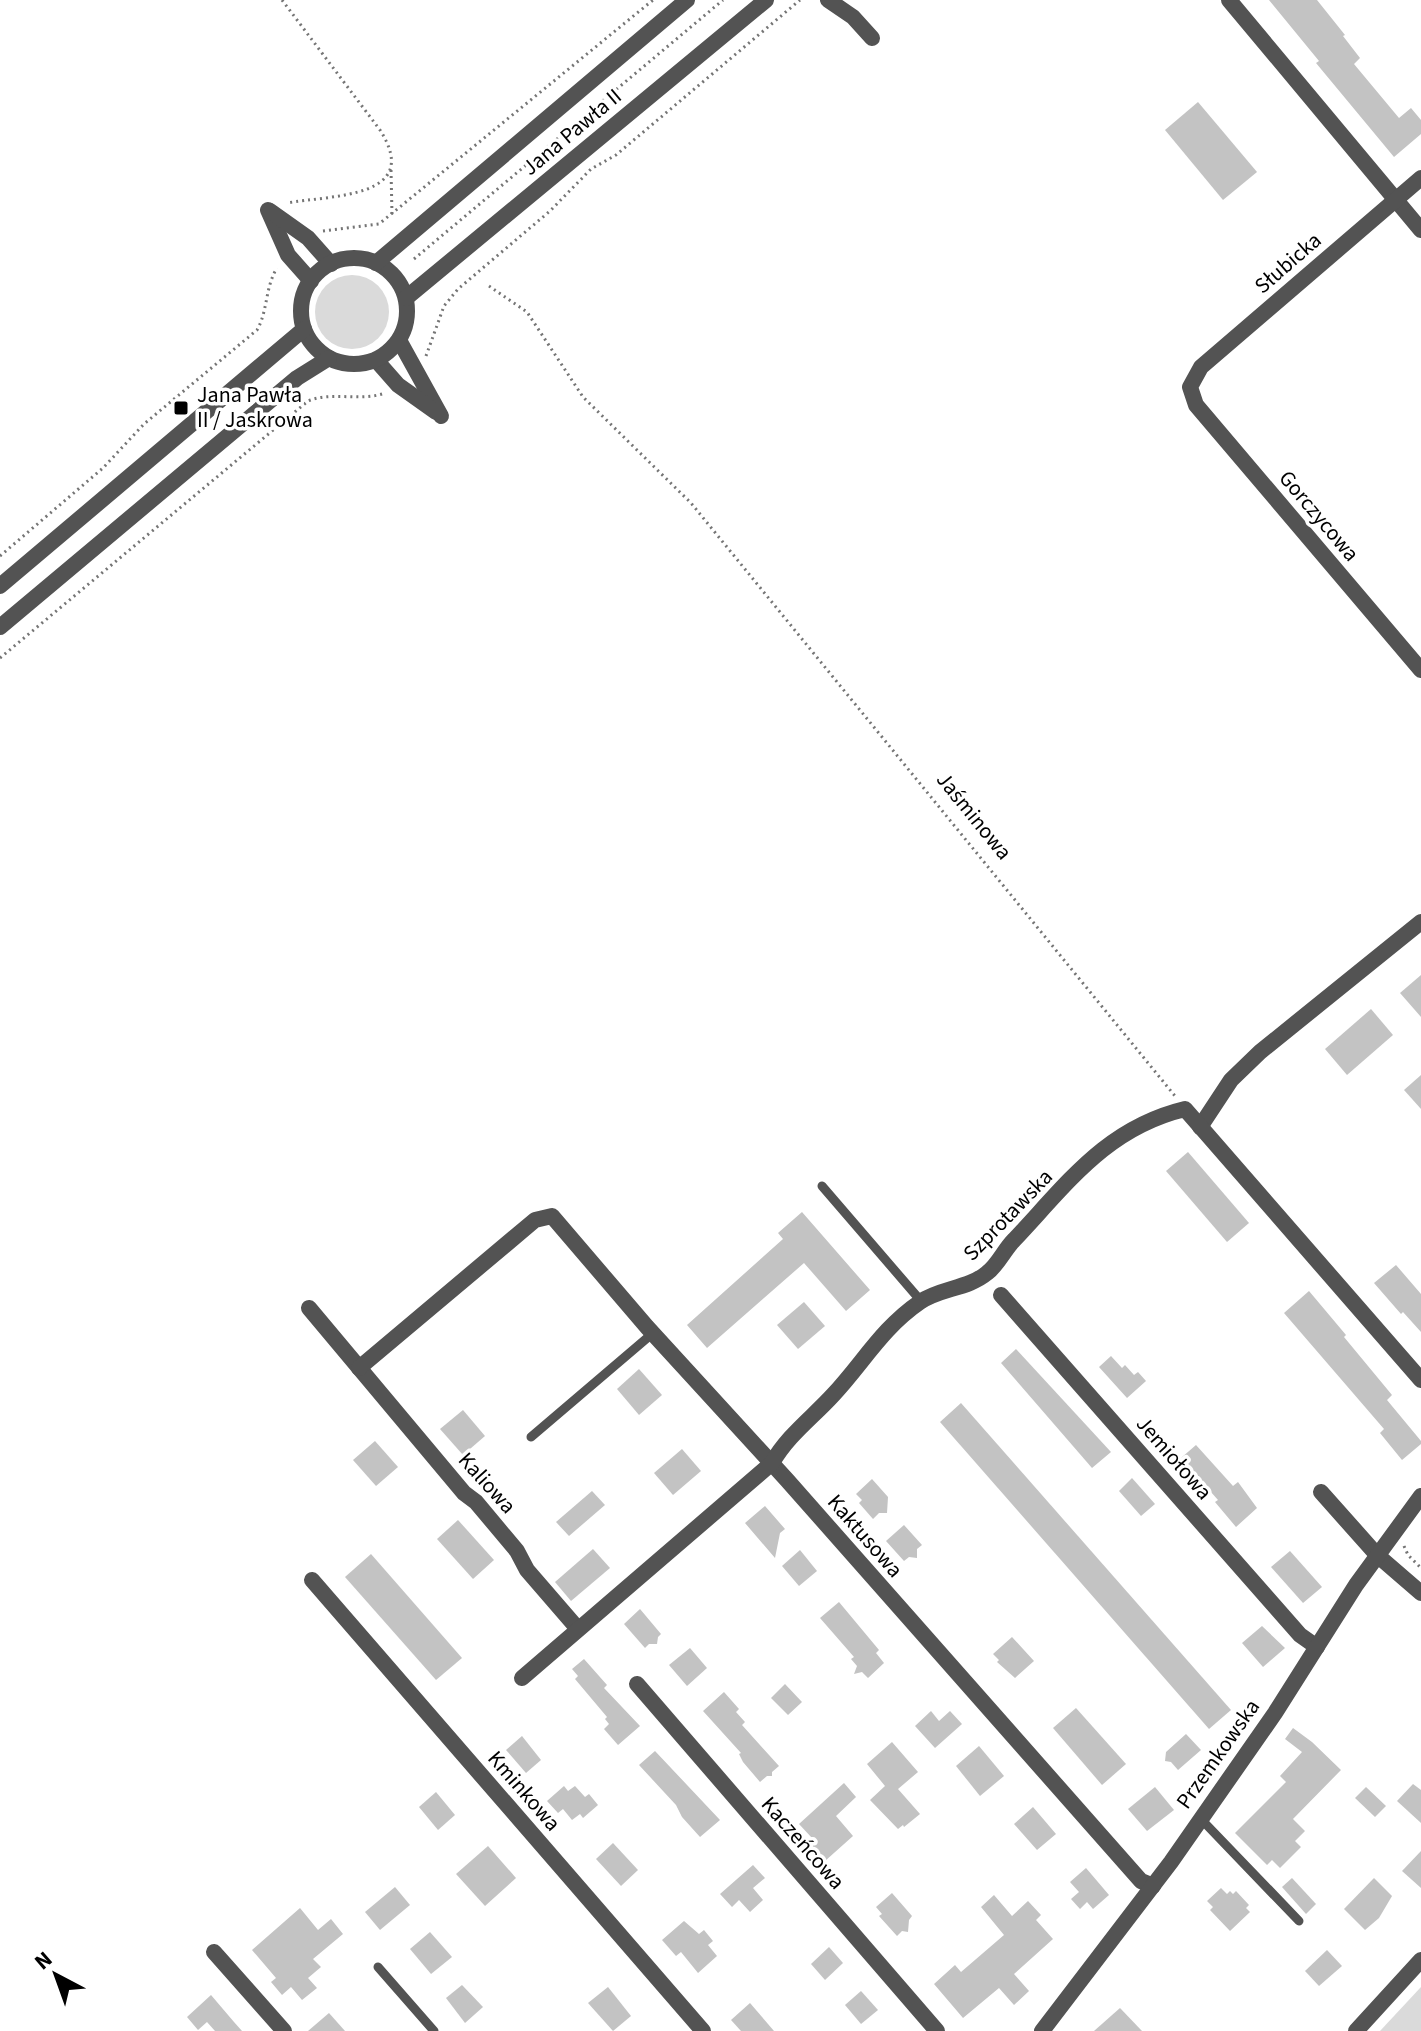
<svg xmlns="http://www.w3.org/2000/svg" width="1421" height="2031" font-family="'Source Sans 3',sans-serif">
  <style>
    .green { fill: #dadada }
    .building { fill: #c3c3c3 }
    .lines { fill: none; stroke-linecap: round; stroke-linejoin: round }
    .path { stroke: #757575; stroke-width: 3; stroke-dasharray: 2 4; stroke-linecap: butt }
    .service { stroke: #535353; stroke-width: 9 }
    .minor { stroke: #535353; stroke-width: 16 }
    .tertiary { stroke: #535353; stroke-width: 16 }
    .poi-dot { fill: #000; stroke: #fff; stroke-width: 3 }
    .labels { text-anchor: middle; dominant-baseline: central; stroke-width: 7; stroke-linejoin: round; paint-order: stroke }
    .street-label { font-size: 22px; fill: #000; stroke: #fff }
    .poi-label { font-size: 22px; fill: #000; stroke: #fff; text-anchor: start }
  </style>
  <rect width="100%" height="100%" fill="#fff"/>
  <g class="green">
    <circle cx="352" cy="312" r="37"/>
    <polygon points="1421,1987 1421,2031 1380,2031"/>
  </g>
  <g class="building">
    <polygon points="1269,0 1317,0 1345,35 1343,36 1360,58 1354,64 1399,118 1411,108 1421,120 1421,134 1394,157 1316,63 1319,61"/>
    <polygon points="1198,102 1257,172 1223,200 1165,130"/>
    <polygon points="1421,975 1421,1017 1400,993"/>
    <polygon points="1371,1009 1393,1035 1347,1075 1325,1049"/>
    <polygon points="1421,1075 1421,1109 1404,1090"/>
    <polygon points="1188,1152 1249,1223 1227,1242 1166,1171"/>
    <polygon points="802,1212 870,1290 846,1311 804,1263 707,1348 687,1325 783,1239 778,1233"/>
    <polygon points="1396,1265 1421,1294 1421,1332 1403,1312 1401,1314 1374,1283"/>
    <polygon points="1309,1291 1346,1335 1344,1337 1392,1395 1387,1400 1421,1441 1421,1444 1402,1460 1380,1433 1384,1429 1284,1313"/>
    <polygon points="804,1302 825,1326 798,1349 777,1325"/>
    <polygon points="1016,1349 1111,1452 1092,1468 1001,1363"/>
    <polygon points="1111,1356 1122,1368 1125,1365 1134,1375 1138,1372 1146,1381 1127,1398 1099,1367"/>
    <polygon points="639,1369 662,1395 639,1415 617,1389"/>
    <polygon points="961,1403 1231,1710 1209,1729 940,1422"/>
    <polygon points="463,1410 485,1436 463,1455 440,1429"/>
    <polygon points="375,1441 398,1467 376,1486 353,1460"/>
    <polygon points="1196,1445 1233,1486 1238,1482 1257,1508 1236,1527 1215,1502 1218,1500 1181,1458"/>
    <polygon points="682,1449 701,1471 673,1495 654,1473"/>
    <polygon points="1132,1478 1155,1504 1141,1516 1119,1491"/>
    <polygon points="872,1479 888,1497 887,1513 879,1513 873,1519 859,1503 862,1500 856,1494"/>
    <polygon points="592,1491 605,1505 569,1536 556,1522"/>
    <polygon points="765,1506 785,1529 780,1533 775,1558 745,1523"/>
    <polygon points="458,1520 494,1560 473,1579 437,1539"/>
    <polygon points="904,1525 922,1545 917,1549 917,1558 909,1557 904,1561 886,1541"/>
    <polygon points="593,1549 610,1568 571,1601 555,1582"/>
    <polygon points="800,1550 817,1571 799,1586 782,1566"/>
    <polygon points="1290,1551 1322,1587 1303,1603 1271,1567"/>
    <polygon points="371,1554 462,1658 436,1680 345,1577"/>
    <polygon points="839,1602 879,1650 876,1653 884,1663 868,1678 862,1672 854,1674 857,1666 851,1659 854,1657 820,1618"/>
    <polygon points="640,1609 661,1634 658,1637 657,1644 649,1644 645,1648 624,1624"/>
    <polygon points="1262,1626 1285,1648 1263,1667 1242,1643"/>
    <polygon points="1012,1637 1034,1661 1015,1678 997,1662 999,1660 993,1654"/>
    <polygon points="690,1648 707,1668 687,1686 669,1665"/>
    <polygon points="584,1659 607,1685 604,1688 640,1726 618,1745 604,1729 609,1724 605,1719 607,1717 575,1679 578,1676 572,1669"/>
    <polygon points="785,1684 802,1702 788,1715 771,1698"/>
    <polygon points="724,1692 739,1709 736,1712 745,1722 742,1725 779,1766 772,1772 772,1776 767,1776 760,1782 743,1762 739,1754 741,1753 703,1711"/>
    <polygon points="1076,1708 1126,1764 1102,1785 1053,1728"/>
    <polygon points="931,1711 939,1721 950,1711 962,1724 935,1748 915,1726"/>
    <polygon points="1293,1728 1312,1742 1341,1770 1293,1819 1305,1831 1295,1841 1301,1847 1280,1868 1272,1860 1267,1865 1235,1833 1286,1782 1280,1776 1302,1752 1285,1739"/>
    <polygon points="1186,1734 1201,1750 1178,1770 1171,1762 1165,1761 1166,1752"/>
    <polygon points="522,1736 541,1760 526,1773 506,1750"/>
    <polygon points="892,1742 918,1772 898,1789 920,1814 904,1827 903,1825 898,1829 870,1800 885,1786 867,1764"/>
    <polygon points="979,1746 1004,1776 980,1796 956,1766"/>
    <polygon points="655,1751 720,1820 700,1837 682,1817 676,1805 639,1765"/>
    <polygon points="844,1783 856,1797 836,1816 853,1836 825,1861 807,1841 812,1838 799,1824"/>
    <polygon points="1413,1784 1421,1790 1421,1823 1397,1801"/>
    <polygon points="564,1786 568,1791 575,1786 585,1797 589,1794 598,1805 583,1818 580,1814 572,1820 563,1809 558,1813 547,1801"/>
    <polygon points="1155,1787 1174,1810 1147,1831 1128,1809"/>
    <polygon points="1366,1787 1386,1806 1375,1817 1355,1798"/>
    <polygon points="436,1792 455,1815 438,1830 419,1807"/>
    <polygon points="1033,1807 1056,1834 1037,1850 1014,1824"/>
    <polygon points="613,1843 638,1870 621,1886 596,1859"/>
    <polygon points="488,1846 516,1878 485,1906 456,1874"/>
    <polygon points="1421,1851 1421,1888 1402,1871"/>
    <polygon points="753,1865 765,1878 753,1888 763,1900 750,1912 739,1900 732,1907 720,1894"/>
    <polygon points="1086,1868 1109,1895 1093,1909 1087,1902 1080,1909 1071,1899 1079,1892 1070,1882"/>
    <polygon points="1292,1878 1316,1904 1306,1914 1282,1887"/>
    <polygon points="1374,1878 1392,1896 1379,1918 1365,1930 1344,1909"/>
    <polygon points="395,1887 410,1905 380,1930 365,1912"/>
    <polygon points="1221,1888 1227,1894 1230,1891 1233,1894 1236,1891 1249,1905 1246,1908 1250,1912 1230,1931 1210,1910 1213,1907 1207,1901"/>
    <polygon points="892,1893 912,1916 909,1920 908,1932 902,1931 897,1936 879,1916 882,1914 876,1907"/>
    <polygon points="994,1895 1012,1916 1028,1901 1041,1915 1036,1920 1053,1939 1014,1974 1029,1991 1014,2005 999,1988 963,2018 934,1984 955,1965 961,1972 1004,1935 981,1907"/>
    <polygon points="300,1908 318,1930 331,1919 343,1934 313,1959 321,1967 308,1978 317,1988 302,2000 291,1987 282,1995 271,1982 276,1978 252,1950"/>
    <polygon points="684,1921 699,1934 704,1930 713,1941 708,1945 717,1956 698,1973 681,1952 676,1956 662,1940"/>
    <polygon points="430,1932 452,1957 431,1974 410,1949"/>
    <polygon points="829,1947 843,1963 825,1980 811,1964"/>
    <polygon points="1327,1950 1342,1966 1319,1986 1305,1971"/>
    <polygon points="462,1985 483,2007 465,2023 446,1998"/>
    <polygon points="608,1987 631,2016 613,2031 588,2003"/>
    <polygon points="861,1991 878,2010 861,2024 845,2005"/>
    <polygon points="211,1995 234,2022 242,2031 215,2031 207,2022 198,2030 187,2017"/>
    <polygon points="750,2003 774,2031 741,2031 731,2020"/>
    <polygon points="1120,2008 1142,2031 1094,2031"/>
    <polygon points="329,2013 345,2031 308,2031"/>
  </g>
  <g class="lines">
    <g class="path">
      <path d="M282,0L380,130C424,199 330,195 287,203"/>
      <polyline points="391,170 392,214"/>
      <polyline points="323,231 379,224 653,0"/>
      <polyline points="414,259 723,0"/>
      <polyline points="489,286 527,312 583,397 691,503 1175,1096"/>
      <polyline points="426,356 444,306 458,289 550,211 591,169 616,155 800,0"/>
      <path d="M0,556L103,468L144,424L257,330C268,311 265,287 277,268"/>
      <path d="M0,658L308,401C332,391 360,402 385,393"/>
      <polyline points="1404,1546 1408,1555 1421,1568"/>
    </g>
    <g class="service">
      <polyline points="822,1186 921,1301"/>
      <polyline points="531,1437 653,1333"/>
      <polyline points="1200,1818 1299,1921"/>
      <polyline points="378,1967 434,2031"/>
    </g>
    <g class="minor">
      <polyline points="828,0 853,17 872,38"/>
      <polyline points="1229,0 1421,230"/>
      <polyline points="1421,178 1201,367 1190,387 1196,405 1421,670"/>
      <polyline points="268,210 288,255 311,281"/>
      <polyline points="270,211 308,238 331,264"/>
      <polyline points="399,340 441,416"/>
      <polyline points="376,360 398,385 436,412"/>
      <polyline points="1200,1127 1231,1080 1260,1052 1421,922"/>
      <polyline points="1001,1295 1300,1635 1317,1647"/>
      <polyline points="309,1308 464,1493 476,1502 517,1551 527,1570 578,1629"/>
      <polyline points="359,1368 535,1220 552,1216 647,1327 787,1480 1141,1881 1153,1886"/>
      <polyline points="1321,1492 1377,1555 1421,1593"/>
      <polyline points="312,1580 703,2031"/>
      <path d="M522,1678L772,1463C788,1435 812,1418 833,1395C863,1363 882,1328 920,1302C940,1288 968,1289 987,1273C998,1265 1004,1250 1014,1240C1067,1184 1106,1128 1185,1109L1421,1380"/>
      <polyline points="637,1684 937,2031"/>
      <polyline points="214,1952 284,2031"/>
      <polyline points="1042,2031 1171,1862 1275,1713 1356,1585 1421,1496"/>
    </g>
    <g class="tertiary">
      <circle cx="354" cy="311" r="53"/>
      <polyline points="376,263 687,0"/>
      <polyline points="406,298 766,0"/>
      <polyline points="0,586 304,329"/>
      <polyline points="0,627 297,378 329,358"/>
      <polyline points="1356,2031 1421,1960"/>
    </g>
  </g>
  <rect class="poi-dot" x="173" y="400" width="16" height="16" rx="4"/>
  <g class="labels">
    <g class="street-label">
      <text transform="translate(572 132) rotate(-40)">Jana Pawła II</text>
      <text transform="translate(1288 263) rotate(-41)">Słubicka</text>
      <text transform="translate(1319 516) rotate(50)">Gorczycowa</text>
      <text transform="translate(974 816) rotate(51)">Jaśminowa</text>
      <text transform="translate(1008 1215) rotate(-46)">Szprotawska</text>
      <text transform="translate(1174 1458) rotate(49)">Jemiołowa</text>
      <text transform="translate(487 1483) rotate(48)">Kaliowa</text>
      <text transform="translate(865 1536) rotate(49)">Kaktusowa</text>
      <text transform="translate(1218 1754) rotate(-55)">Przemkowska</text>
      <text transform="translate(524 1791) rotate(49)">Kminkowa</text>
      <text transform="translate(803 1843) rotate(49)">Kaczeńcowa</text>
    </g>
    <g class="poi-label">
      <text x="197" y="395">Jana Pawła<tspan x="197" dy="25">II / Jaskrowa</tspan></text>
    </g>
  </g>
  <g transform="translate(56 1975) rotate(319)" stroke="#ffffff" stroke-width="6" paint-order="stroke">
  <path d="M0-6L14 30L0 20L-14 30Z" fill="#000000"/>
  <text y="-12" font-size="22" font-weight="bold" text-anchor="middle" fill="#000000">N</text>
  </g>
</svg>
